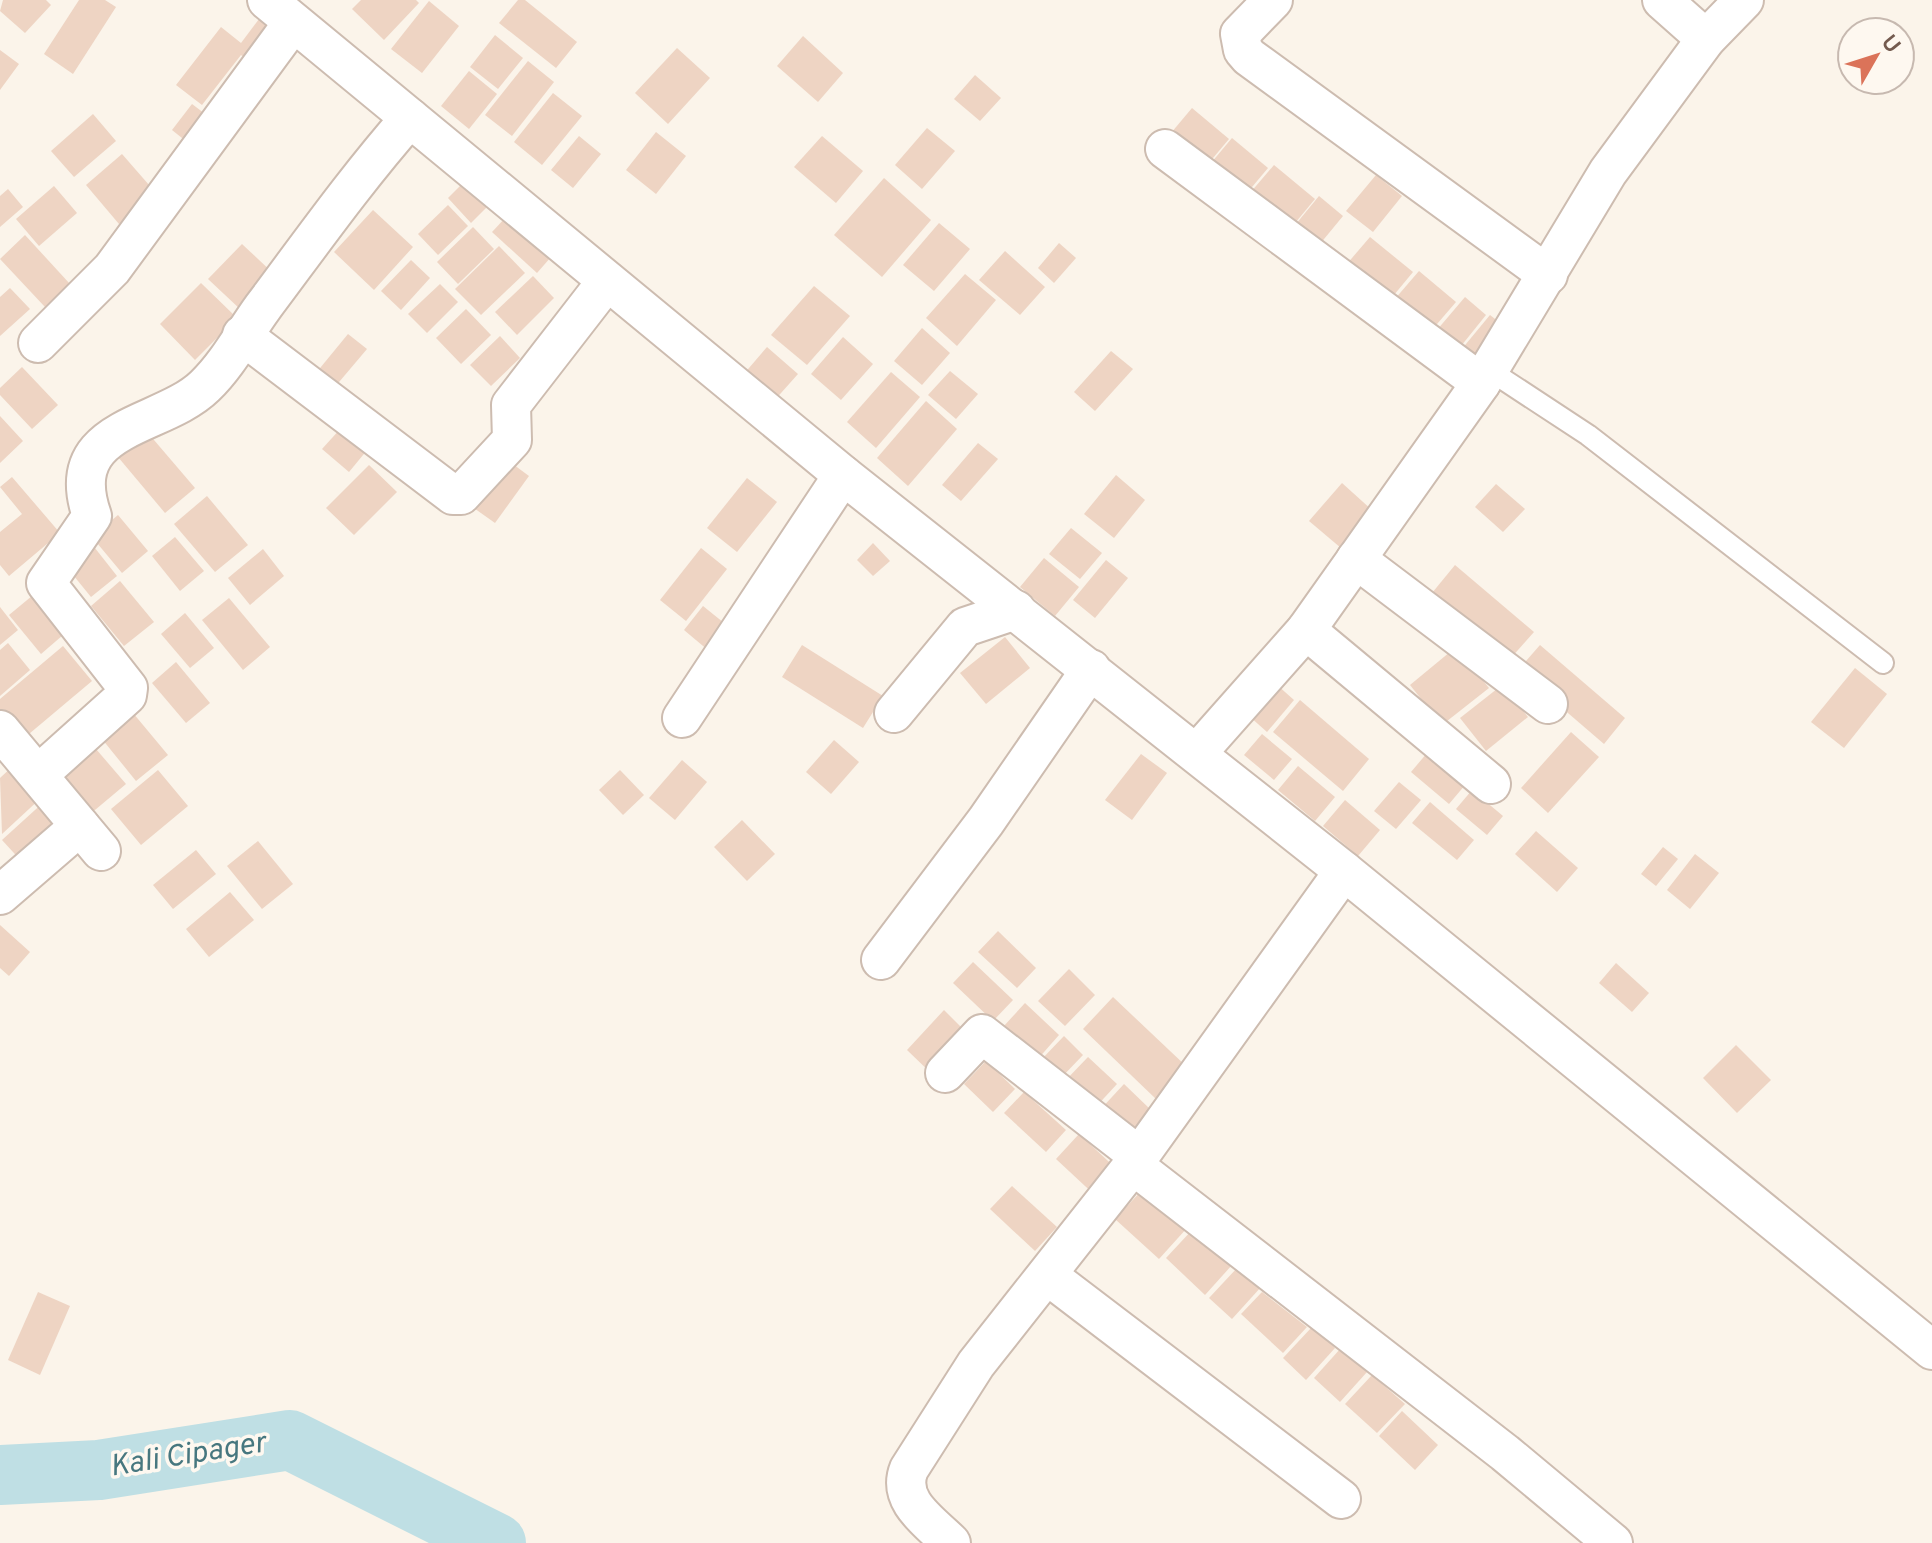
<svg xmlns="http://www.w3.org/2000/svg" width="1932" height="1543" font-family="Overpass,sans-serif">
  <style>
    .lines { fill: none; stroke-linecap: round; stroke-linejoin: round }
    .river { stroke: #bfdfe4; stroke-width: 60 }
    .building { fill: #eed4c3 }
    .lane-casing { stroke: #cdbcb0; stroke-width: 24 }
    .street-casing { stroke: #cdbcb0; stroke-width: 42 }
    .lane { stroke: #fff; stroke-width: 20 }
    .street { stroke: #fff; stroke-width: 38 }
    .labels { text-anchor: middle; dominant-baseline: central; stroke-width: 7; stroke-linejoin: round; paint-order: stroke }
    .water-label { font-size: 30px; font-style: italic; fill: #47777f; stroke: #fef8f0 }
  </style>
  <rect width="100%" height="100%" fill="#fbf4ea"/>
  <g class="lines">
    <polyline class="river" points="0,1475 99,1470 290,1440 496,1543"/>
  </g>
  <g class="building">
    <polygon points="3,0 46,0 51,5 25,33 0,11"/>
    <polygon points="79,0 105,0 116,7 73,74 44,54"/>
    <polygon points="361,0 416,0 419,3 384,40 352,9"/>
    <polygon points="518,0 525,0 577,42 556,68 499,23"/>
    <polygon points="429,1 459,26 422,73 391,49"/>
    <polygon points="262,15 280,28 252,64 241,55 202,105 176,85 221,27 241,43"/>
    <polygon points="495,35 523,58 498,89 470,67"/>
    <polygon points="803,36 843,73 818,102 777,66"/>
    <polygon points="677,48 710,78 668,124 635,93"/>
    <polygon points="0,50 19,64 0,90"/>
    <polygon points="528,61 554,82 512,136 485,115"/>
    <polygon points="469,71 497,94 469,129 441,106"/>
    <polygon points="975,75 1001,98 980,121 954,99"/>
    <polygon points="553,93 582,116 542,165 514,142"/>
    <polygon points="192,104 213,120 192,146 172,130"/>
    <polygon points="1192,108 1229,139 1208,164 1171,133"/>
    <polygon points="93,114 116,141 74,177 51,151"/>
    <polygon points="927,128 955,151 922,189 895,165"/>
    <polygon points="656,132 686,156 656,194 626,170"/>
    <polygon points="579,136 601,154 573,188 551,170"/>
    <polygon points="822,136 863,171 836,203 794,167"/>
    <polygon points="1232,138 1268,168 1247,193 1211,163"/>
    <polygon points="122,154 156,193 119,224 86,185"/>
    <polygon points="1274,165 1315,199 1291,228 1250,193"/>
    <polygon points="1376,175 1402,196 1373,232 1346,211"/>
    <polygon points="884,178 931,220 882,277 834,235"/>
    <polygon points="466,180 489,205 471,223 448,198"/>
    <polygon points="54,186 77,213 39,246 16,219"/>
    <polygon points="8,189 23,207 0,227 0,196"/>
    <polygon points="1319,196 1343,216 1315,250 1291,230"/>
    <polygon points="448,205 468,226 438,255 418,234"/>
    <polygon points="373,210 413,247 374,290 334,252"/>
    <polygon points="506,217 551,257 537,273 492,232"/>
    <polygon points="939,223 970,249 934,291 903,265"/>
    <polygon points="473,227 494,249 458,284 437,262"/>
    <polygon points="25,235 70,284 45,307 0,259"/>
    <polygon points="1370,237 1413,272 1389,301 1346,265"/>
    <polygon points="1059,243 1076,258 1054,283 1038,268"/>
    <polygon points="242,244 274,274 241,310 208,279"/>
    <polygon points="499,246 525,273 481,315 455,289"/>
    <polygon points="1005,251 1045,287 1020,315 979,280"/>
    <polygon points="411,260 430,278 401,310 381,291"/>
    <polygon points="1419,271 1456,302 1431,331 1394,300"/>
    <polygon points="965,274 996,300 957,346 926,318"/>
    <polygon points="533,276 554,298 517,335 495,312"/>
    <polygon points="201,283 237,318 195,360 160,324"/>
    <polygon points="440,284 458,302 427,333 408,314"/>
    <polygon points="814,286 850,316 807,365 771,335"/>
    <polygon points="10,288 30,309 0,336 0,297"/>
    <polygon points="1465,297 1486,315 1453,356 1431,337"/>
    <polygon points="466,309 491,335 461,364 436,338"/>
    <polygon points="1490,315 1509,330 1480,365 1461,350"/>
    <polygon points="922,328 950,353 922,385 894,361"/>
    <polygon points="348,334 367,349 334,388 316,373"/>
    <polygon points="500,336 520,358 491,386 470,365"/>
    <polygon points="843,337 873,364 841,400 811,374"/>
    <polygon points="767,347 798,374 773,402 743,375"/>
    <polygon points="1111,351 1133,369 1095,411 1074,392"/>
    <polygon points="22,367 58,405 32,429 0,395 0,388"/>
    <polygon points="950,371 978,394 956,419 928,395"/>
    <polygon points="891,372 920,397 876,448 847,422"/>
    <polygon points="926,401 957,429 908,486 877,458"/>
    <polygon points="0,416 23,441 0,463"/>
    <polygon points="342,427 368,449 349,472 322,449"/>
    <polygon points="148,433 195,488 165,513 118,457"/>
    <polygon points="978,443 998,459 961,501 942,485"/>
    <polygon points="506,459 529,476 495,523 471,506"/>
    <polygon points="369,465 397,492 354,535 326,508"/>
    <polygon points="1116,475 1145,500 1114,538 1084,514"/>
    <polygon points="12,477 60,533 9,576 0,565 0,532 22,514 0,487"/>
    <polygon points="747,478 777,502 737,552 707,528"/>
    <polygon points="1342,483 1373,511 1341,548 1309,521"/>
    <polygon points="1496,484 1525,509 1503,532 1475,507"/>
    <polygon points="207,496 248,545 215,572 174,524"/>
    <polygon points="118,515 148,551 122,573 92,537"/>
    <polygon points="1071,528 1102,553 1080,579 1049,554"/>
    <polygon points="175,537 204,571 180,591 152,556"/>
    <polygon points="91,543 117,576 91,597 65,565"/>
    <polygon points="873,543 890,561 873,576 857,560"/>
    <polygon points="701,548 727,569 686,621 660,600"/>
    <polygon points="263,549 284,576 250,605 228,578"/>
    <polygon points="1044,558 1079,587 1055,616 1020,587"/>
    <polygon points="1106,560 1128,578 1095,618 1073,600"/>
    <polygon points="1455,565 1534,632 1510,659 1432,593"/>
    <polygon points="120,581 154,622 124,646 91,606"/>
    <polygon points="38,591 70,629 41,654 9,615"/>
    <polygon points="229,598 270,647 243,670 202,620"/>
    <polygon points="703,606 729,627 709,651 684,630"/>
    <polygon points="0,607 18,630 0,645"/>
    <polygon points="185,613 214,648 190,668 161,634"/>
    <polygon points="1005,637 1030,668 986,704 960,673"/>
    <polygon points="8,643 30,670 0,696 0,650"/>
    <polygon points="802,645 883,696 863,728 782,677"/>
    <polygon points="1540,645 1625,718 1604,744 1518,670"/>
    <polygon points="63,646 92,681 23,739 0,711 0,699"/>
    <polygon points="1456,647 1489,688 1442,725 1410,685"/>
    <polygon points="176,662 210,703 186,723 152,683"/>
    <polygon points="1855,668 1887,694 1844,748 1811,722"/>
    <polygon points="1276,684 1294,700 1267,732 1249,716"/>
    <polygon points="1502,685 1528,717 1486,751 1460,718"/>
    <polygon points="1300,700 1369,759 1343,791 1273,732"/>
    <polygon points="133,713 168,755 136,781 102,739"/>
    <polygon points="1571,732 1599,757 1548,813 1521,788"/>
    <polygon points="1262,734 1292,759 1274,780 1244,755"/>
    <polygon points="834,740 859,762 831,794 806,772"/>
    <polygon points="90,742 126,784 89,815 54,772"/>
    <polygon points="1433,746 1471,778 1449,804 1411,772"/>
    <polygon points="1141,754 1167,773 1132,820 1105,800"/>
    <polygon points="682,760 707,782 675,820 649,798"/>
    <polygon points="14,765 43,796 2,834 0,778"/>
    <polygon points="1298,766 1335,797 1315,821 1278,790"/>
    <polygon points="158,770 188,806 141,845 111,809"/>
    <polygon points="620,770 644,795 623,815 599,790"/>
    <polygon points="1399,782 1421,800 1396,829 1374,811"/>
    <polygon points="1472,790 1503,816 1487,835 1456,809"/>
    <polygon points="46,800 68,824 24,864 2,840"/>
    <polygon points="1345,800 1380,830 1358,856 1323,826"/>
    <polygon points="1430,802 1474,840 1457,860 1412,823"/>
    <polygon points="742,820 775,854 747,881 714,847"/>
    <polygon points="1536,831 1578,868 1557,892 1515,854"/>
    <polygon points="258,841 293,884 262,909 227,866"/>
    <polygon points="1663,847 1678,859 1656,886 1641,874"/>
    <polygon points="196,850 216,874 173,909 153,885"/>
    <polygon points="1695,854 1719,873 1690,909 1667,890"/>
    <polygon points="230,892 254,920 209,957 186,929"/>
    <polygon points="0,925 30,952 9,976 0,968"/>
    <polygon points="998,931 1036,968 1017,988 978,952"/>
    <polygon points="973,962 1013,1000 993,1021 953,983"/>
    <polygon points="1616,963 1649,993 1632,1012 1599,983"/>
    <polygon points="1069,969 1095,995 1065,1026 1038,1001"/>
    <polygon points="1113,997 1187,1067 1156,1099 1083,1029"/>
    <polygon points="1025,1003 1059,1035 1037,1060 1003,1027"/>
    <polygon points="944,1010 971,1037 934,1076 907,1050"/>
    <polygon points="1064,1036 1083,1055 1059,1080 1040,1061"/>
    <polygon points="1736,1045 1771,1080 1737,1113 1703,1078"/>
    <polygon points="1088,1057 1117,1084 1093,1110 1064,1082"/>
    <polygon points="986,1061 1015,1089 993,1112 964,1084"/>
    <polygon points="1124,1084 1151,1110 1126,1136 1099,1111"/>
    <polygon points="1024,1092 1066,1130 1046,1152 1004,1113"/>
    <polygon points="1079,1134 1122,1174 1099,1199 1056,1159"/>
    <polygon points="1012,1186 1057,1227 1035,1251 990,1209"/>
    <polygon points="1144,1188 1187,1228 1159,1259 1115,1219"/>
    <polygon points="1193,1229 1232,1265 1205,1295 1166,1258"/>
    <polygon points="1238,1267 1261,1287 1232,1319 1209,1298"/>
    <polygon points="38,1292 70,1306 40,1375 8,1360"/>
    <polygon points="1262,1292 1307,1327 1283,1353 1241,1314"/>
    <polygon points="1312,1327 1335,1348 1306,1380 1283,1358"/>
    <polygon points="1341,1348 1367,1372 1340,1402 1314,1378"/>
    <polygon points="1372,1375 1405,1404 1377,1433 1345,1404"/>
    <polygon points="1402,1411 1438,1445 1415,1470 1379,1436"/>
  </g>
  <g class="lines">
    <g class="lane-casing">
      <polyline id="lane" points="1489,370 1588,435 1883,663"/>
    </g>
    <g class="street-casing">
      <g id="street">
        <polyline points="267,0 843,475 1344,871 1133,1165 1505,1453 1613,1543"/>
        <polyline points="1273,0 1240,34 1243,50 1249,57 1548,275"/>
        <polyline points="1662,0 1706,39"/>
        <polyline points="1165,149 1481,383"/>
        <polyline points="242,335 453,495 461,495 512,440 511,405 607,281"/>
        <polyline points="38,343 112,269 292,24"/>
        <polyline points="1356,559 1548,704"/>
        <polyline points="1306,630 1491,784"/>
        <polyline points="894,713 965,627 1016,610"/>
        <polyline points="682,718 843,475"/>
        <polyline points="0,730 101,851"/>
        <polyline points="1197,753 1306,630 1481,383 1608,172 1706,39 1744,0"/>
        <path d="M39,774L127,695L128,688L46,583L92,516C60,424 161,429 205,386C228,364 244,333 263,307C311,243 357,178 410,118"/>
        <polyline points="1344,871 1932,1350"/>
        <polyline points="0,895 80,826"/>
        <polyline points="881,960 986,821 1091,669"/>
        <polyline points="945,1073 982,1034 1139,1156"/>
        <polyline points="1047,1275 1341,1499"/>
        <path d="M951,1543C930,1522 896,1501 909,1469L976,1364L1133,1165"/>
      </g>
    </g>
    <use href="#lane" class="lane"/>
    <use href="#street" class="street"/>
  </g>
  <g class="labels">
    <g class="water-label">
      <text transform="translate(188 1456) rotate(-9)">Kali Cipager</text>
    </g>
  </g>
  <g transform="translate(1876 56) rotate(51)"><circle r="38" fill="#fef8f0" stroke="#c7b9b0" stroke-width="2"/>
  <path d="M0-6L14 30L0 20L-14 30Z" fill="#db7359"/>
  <text y="-12" font-size="22" font-weight="bold" text-anchor="middle" fill="#745b4f">U</text>
  </g>
</svg>
